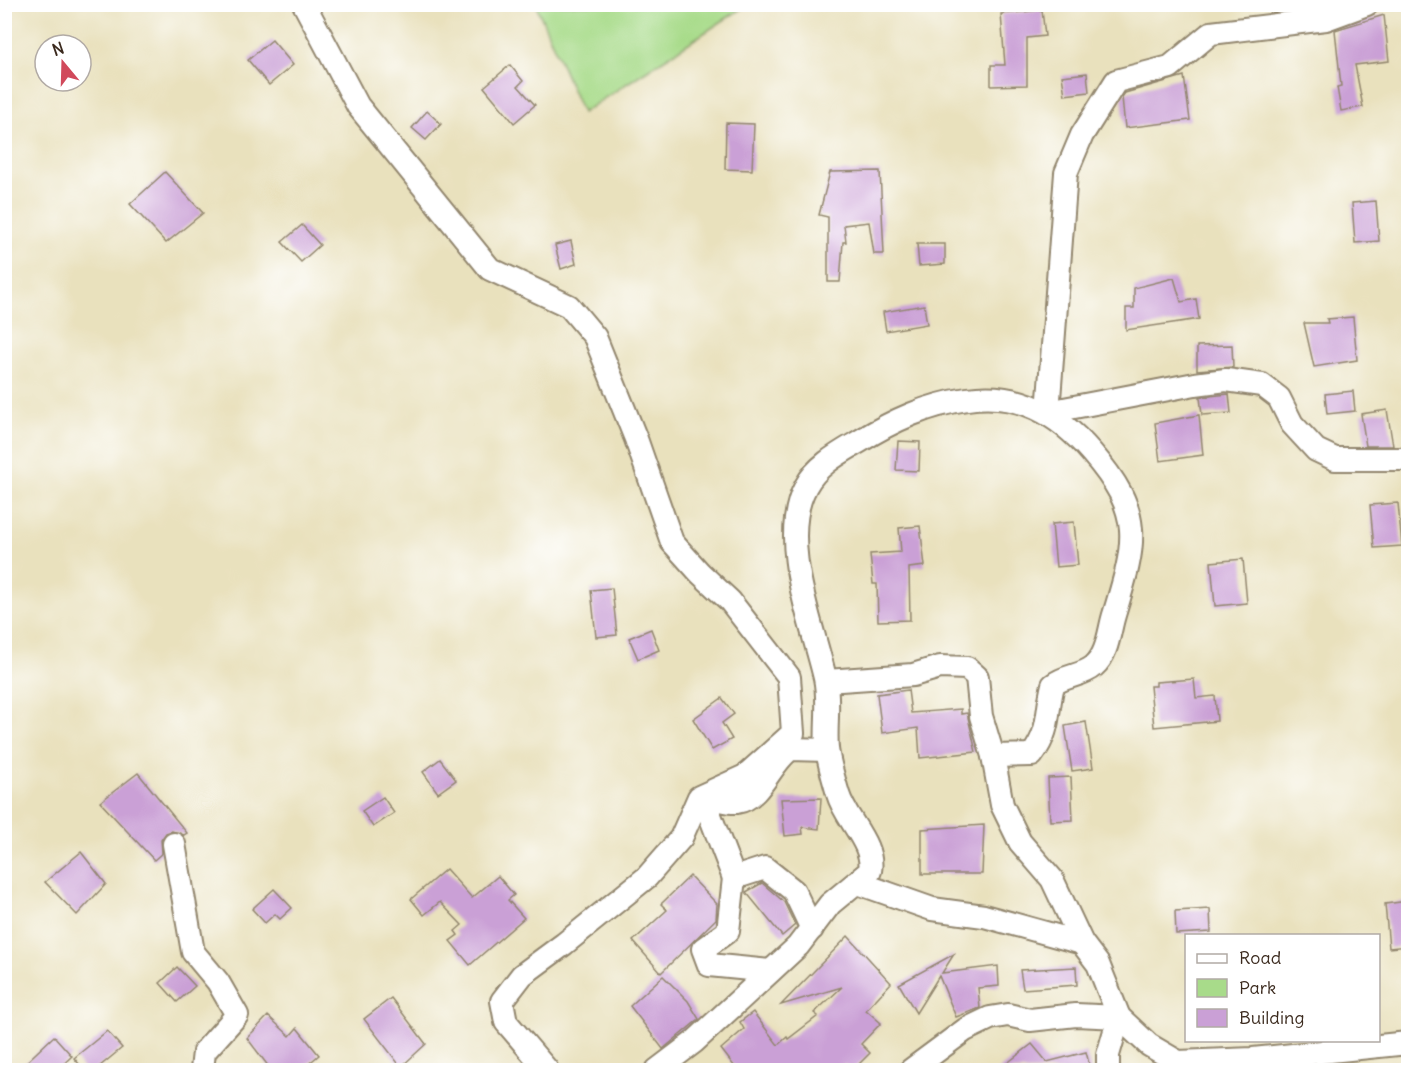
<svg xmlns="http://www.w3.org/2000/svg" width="1413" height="1075" font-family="Delius,sans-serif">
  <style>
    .green { fill: #a8db8a; stroke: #728254; stroke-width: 1.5 }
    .building { fill: #caa0d6 }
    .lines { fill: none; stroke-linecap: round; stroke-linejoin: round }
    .minor-casing { stroke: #92866e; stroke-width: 26 }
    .minor { stroke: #fff; stroke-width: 22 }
  </style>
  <rect width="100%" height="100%" fill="#fff"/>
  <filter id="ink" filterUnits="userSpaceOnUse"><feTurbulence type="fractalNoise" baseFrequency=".0167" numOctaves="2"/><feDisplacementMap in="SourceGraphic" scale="12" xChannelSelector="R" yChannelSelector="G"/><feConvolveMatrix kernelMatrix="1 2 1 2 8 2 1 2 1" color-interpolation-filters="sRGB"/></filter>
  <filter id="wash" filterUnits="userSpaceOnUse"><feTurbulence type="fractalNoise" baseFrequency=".008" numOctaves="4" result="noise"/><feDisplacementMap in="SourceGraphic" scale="24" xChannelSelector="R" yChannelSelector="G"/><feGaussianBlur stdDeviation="1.35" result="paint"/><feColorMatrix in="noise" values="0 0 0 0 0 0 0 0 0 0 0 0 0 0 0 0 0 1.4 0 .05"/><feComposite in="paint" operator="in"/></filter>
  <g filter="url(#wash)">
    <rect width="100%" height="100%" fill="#e9e1bd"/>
    <polygon class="green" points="536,5 747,5 582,113"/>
    <g id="blocks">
      <g class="building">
        <polygon points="1042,10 1045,36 1027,38 1027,85 991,86 991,65 1005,65 1001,14"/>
        <polygon points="1384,15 1389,61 1355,65 1363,107 1341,111 1337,87 1341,86 1335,30"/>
        <polygon points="272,40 293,65 269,85 248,60"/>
        <polygon points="510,65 523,81 518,86 535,105 514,123 484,87"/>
        <polygon points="1087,73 1089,92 1065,95 1062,76"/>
        <polygon points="1184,76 1190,120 1125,128 1122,97 1125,93"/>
        <polygon points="427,111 441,124 426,140 412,128"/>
        <polygon points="726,123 754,124 752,170 725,169"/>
        <polygon points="880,171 884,254 874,254 869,222 844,225 846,242 843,242 840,282 828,282 828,217 819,215 830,172"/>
        <polygon points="165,172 203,213 166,243 130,204"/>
        <polygon points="1376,201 1379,241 1355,243 1352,203"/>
        <polygon points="302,225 320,245 301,262 282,242"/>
        <polygon points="571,241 576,264 561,269 555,245"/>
        <polygon points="917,244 945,244 945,264 919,266"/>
        <polygon points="1174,278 1181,302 1196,299 1199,319 1126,330 1126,308 1134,308 1134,288"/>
        <polygon points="924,305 927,324 886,331 883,312"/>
        <polygon points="1353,317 1357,360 1314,367 1304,323 1328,323 1327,319"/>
        <polygon points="1232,345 1233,367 1197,370 1197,346"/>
        <polygon points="1353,391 1355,411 1327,414 1325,394"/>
        <polygon points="1229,394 1231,413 1202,415 1200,397"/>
        <polygon points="1387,410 1393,446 1366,446 1361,414"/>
        <polygon points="1199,415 1203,455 1160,461 1155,423"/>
        <polygon points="898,441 920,442 919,471 896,470"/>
        <polygon points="1398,503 1402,546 1374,548 1370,505"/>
        <polygon points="1074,522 1078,565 1056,567 1052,524"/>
        <polygon points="920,526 925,566 909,568 910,620 878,621 877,584 873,584 870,554 901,552 899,528"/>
        <polygon points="1243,559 1247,603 1215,606 1211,562"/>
        <polygon points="612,588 617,635 596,637 591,590"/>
        <polygon points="651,629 659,650 638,659 629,638"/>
        <polygon points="1194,679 1196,698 1215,696 1217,721 1154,727 1150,686 1156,686 1156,682"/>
        <polygon points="908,690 911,713 961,709 961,714 967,713 976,752 920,758 918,728 882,733 877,694"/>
        <polygon points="722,698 734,714 722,723 732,739 712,750 693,719"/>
        <polygon points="1086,722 1093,768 1072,771 1065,726"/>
        <polygon points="440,759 456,780 438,793 423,772"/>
        <polygon points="138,773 187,833 184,835 172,831 166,833 161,840 162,853 154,860 100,802"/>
        <polygon points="1071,777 1073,820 1050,821 1048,778"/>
        <polygon points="383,797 394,813 373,827 362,811"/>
        <polygon points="821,798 819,829 802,827 803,834 785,836 781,799"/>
        <polygon points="984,825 982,874 922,874 922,829"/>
        <polygon points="81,852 106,884 77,915 45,882"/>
        <polygon points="446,869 472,898 498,876 514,895 508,900 524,918 470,965 450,941 458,935 455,931 462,925 440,902 424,915 411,899"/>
        <polygon points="690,876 717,904 716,919 661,973 633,941 667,910 661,904"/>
        <polygon points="762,883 784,902 795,925 782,936 746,892"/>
        <polygon points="274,889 292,908 280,919 275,914 265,923 252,909"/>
        <polygon points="1408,901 1408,946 1389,948 1385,904"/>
        <polygon points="1210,909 1211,932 1176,934 1175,911"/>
        <polygon points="848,936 891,983 866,1010 881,1023 861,1044 870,1053 852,1071 844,1064 836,1071 738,1071 721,1049 744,1029 740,1022 753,1012 778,1045 787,1037 788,1039 818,1016 814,1013 842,987 781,1005"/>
        <polygon points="954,954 942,973 998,966 999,986 978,988 980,1008 956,1017 939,976 916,1013 899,984"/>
        <polygon points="177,967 195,986 177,1002 160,983"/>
        <polygon points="1076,967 1077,985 1023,989 1020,970"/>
        <polygon points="663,976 688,1001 699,1019 663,1049 630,1006"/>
        <polygon points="391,998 426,1044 401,1067 364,1019"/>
        <polygon points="268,1016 290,1036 297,1028 319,1055 300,1071 272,1071 247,1038"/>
        <polygon points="107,1031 122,1048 94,1071 85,1071 74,1058"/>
        <polygon points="54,1036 72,1056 56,1071 17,1071"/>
        <polygon points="1032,1044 1047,1062 1086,1052 1091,1071 997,1071"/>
      </g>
    </g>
  </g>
  <g filter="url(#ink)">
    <use href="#blocks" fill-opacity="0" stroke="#92866e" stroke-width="1.5"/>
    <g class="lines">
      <g class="minor-casing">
        <g id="minor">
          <polyline points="304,4 358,106 490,269 569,306 595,337 636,439 672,542 700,573 730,601 789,677 793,733 745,776 699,797 681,838 647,877 564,944 522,975 502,1001 506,1022 547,1070"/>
          <polyline points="1367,4 1326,19 1211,33 1170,67 1116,81 1082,135 1066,173 1048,412 1195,384 1226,380 1262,385 1279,398 1292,424 1316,450 1335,459 1408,459"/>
          <polyline points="826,681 913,675 940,667 967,668 977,677 981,716 993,756 1002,805 1020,842 1052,879 1082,943 1098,964 1119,1017 1108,1055 1108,1070"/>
          <polyline points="174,844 193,952 218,982 237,1015 204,1052 202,1070"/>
          <polyline points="734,878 728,931 703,949 709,965 770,971"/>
          <polyline points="858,883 932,909 984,916 1082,943"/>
          <path d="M812,929L794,891L765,868L734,878L706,805L713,799C720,799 729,803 737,802C762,798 771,761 791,749L827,750"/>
          <path d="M657,1070L694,1042L798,946L830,904L870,871C875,844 845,819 838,794C834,780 829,764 827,749C825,726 830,701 825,678C813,625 777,539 806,486C817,465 840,453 860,441C894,420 927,405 967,399C1019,391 1058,414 1091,452C1145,514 1136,542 1114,615C1109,631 1108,654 1094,666C1083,676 1065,675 1053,685C1046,712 1051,730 1032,755L993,756"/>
          <polyline points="911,1070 965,1030 990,1018 1008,1015 1030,1020 1076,1015 1119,1017 1149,1045 1178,1062 1253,1059 1408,1043"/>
        </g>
      </g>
      <use href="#minor" class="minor"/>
    </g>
  </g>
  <rect width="1413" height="1075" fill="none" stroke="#fff" stroke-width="24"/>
  <rect x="1185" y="934" width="195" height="108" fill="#ffffff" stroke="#b1aaa5" stroke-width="1.5"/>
  <rect x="1197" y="954" width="30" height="9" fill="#ffffff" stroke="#b1aaa5" stroke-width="1.5"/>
  <text x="1239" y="964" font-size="18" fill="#3b2a1e">Road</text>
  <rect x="1197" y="979" width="30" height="18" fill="#a8db8a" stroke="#b1aaa5" stroke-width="1.5"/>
  <text x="1239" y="994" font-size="18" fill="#3b2a1e">Park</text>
  <rect x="1197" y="1009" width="30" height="18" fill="#caa0d6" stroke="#b1aaa5" stroke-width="1.5"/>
  <text x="1239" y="1024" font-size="18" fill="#3b2a1e">Building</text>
  <g transform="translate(63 63) rotate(341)"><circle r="28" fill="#ffffff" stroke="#b1aaa5" stroke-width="1.5"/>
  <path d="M0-4.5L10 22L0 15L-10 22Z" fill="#d1495b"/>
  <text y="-9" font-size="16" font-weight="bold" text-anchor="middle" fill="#3b2a1e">N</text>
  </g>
</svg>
